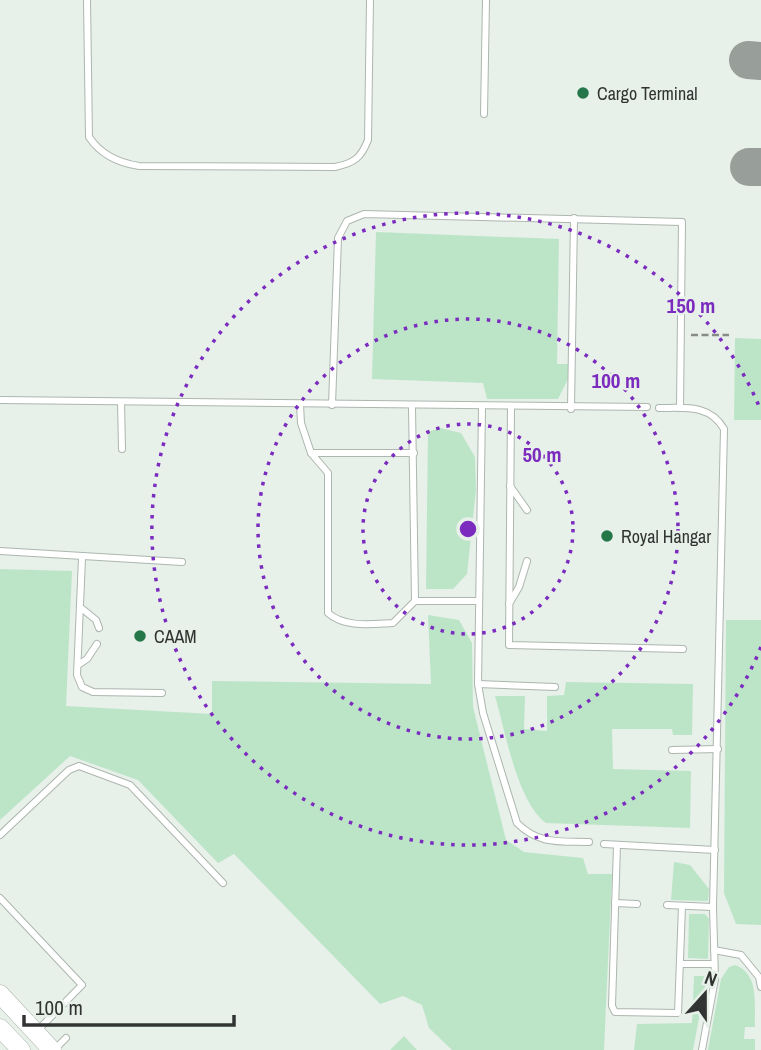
<svg xmlns="http://www.w3.org/2000/svg" width="761" height="1050" font-family="'Archivo Narrow',sans-serif">
  <style>
    .grass { fill: #bce5c8 }
    .lines { fill: none; stroke-linecap: round; stroke-linejoin: round }
    .taxiway { stroke: #989f9a; stroke-width: 38 }
    .lane-casing { stroke: #adb6af; stroke-width: 8 }
    .secondary-casing { stroke: #adb6af; stroke-width: 19 }
    .path { stroke: #878c88; stroke-width: 2.5; stroke-dasharray: 7 3.5; stroke-linecap: butt }
    .lane { stroke: #fff; stroke-width: 6 }
    .secondary { stroke: #fff; stroke-width: 18 }
    .ring { fill: none; stroke: #7b2cbf; stroke-width: 3.5; stroke-dasharray: 3.5 7 }
    .poi-dot { fill: #257749; stroke: #e7f0e9; stroke-width: 2.5 }
    .labels { text-anchor: middle; dominant-baseline: central; stroke-width: 5; stroke-linejoin: round; paint-order: stroke }
    .poi-label { font-size: 18px; fill: #313432; stroke: #e7f0e9; text-anchor: start }
    .centre { fill: #7b2cbf; stroke: #e7f0e9; stroke-width: 3.5 }
    .ring-label { font-size: 21px; text-anchor: middle; font-weight: bold; fill: #7b2cbf; stroke: #e7f0e9; stroke-width: 5; stroke-linejoin: round; paint-order: stroke }
  </style>
  <rect width="100%" height="100%" fill="#e7f0e9"/>
  <g class="grass">
    <polygon points="376,232 559,239 557,364 569,364 568,379 558,399 487,399 483,383 372,379"/>
    <polygon points="735,338 761,339 761,420 734,420"/>
    <polygon points="440,428 461,433 475,457 476,490 467,574 453,589 426,589 428,432"/>
    <polygon points="0,569 72,571 66,706 212,714 212,681 431,684 428,615 459,620 472,643 473,707 506,840 524,852 583,858 588,874 612,874 604,1050 452,1050 429,1028 422,1005 403,996 380,1004 234,854 218,863 138,780 70,756 0,820"/>
    <polygon points="726,620 761,620 761,925 736,924 724,893"/>
    <path d="M566,682L693,684L692,735H673L672,729H612L613,769L691,771L690,828L546,823C517,802 505,730 495,696H525L524,729L547,731V696L564,695Z"/>
    <polygon points="674,862 690,865 709,889 708,901 671,900"/>
    <polygon points="689,914 705,914 709,919 708,959 688,958"/>
    <path d="M735,965C760,974 754,1005 755,1027H745L744,1039H755V1050H708L721,979L729,967Z"/>
    <polygon points="694,976 707,976 693,1050 634,1050 637,1024 692,1023"/>
    <polygon points="404,1036 417,1050 390,1050"/>
  </g>
  <g class="lines">
    <g class="taxiway">
      <polyline points="748,60 761,61"/>
      <polyline points="749,167 761,167"/>
    </g>
    <g class="lane-casing">
      <g id="lane">
        <path d="M87,0L89,137C101,155 119,163 139,166L335,167C354,163 361,158 368,140L370,0"/>
        <polyline points="484,114 486,0"/>
        <polyline points="0,400 647,407"/>
        <polyline points="121,402 122,449"/>
        <path d="M300,405L301,423L311,453L328,473V613C345,628 371,624 393,623L415,601L412,407"/>
        <polyline points="332,405 338,238 347,221 364,214 682,222 680,408"/>
        <path d="M482,408L478,684L483,713L517,823C539,845 560,841 589,842"/>
        <polyline points="511,408 509,645 683,649"/>
        <path d="M659,408C685,408 710,404 724,429L713,907L715,979L702,1050"/>
        <polyline points="571,409 574,218"/>
        <polyline points="311,453 414,453"/>
        <polyline points="510,486 527,510"/>
        <polyline points="0,551 182,562"/>
        <polyline points="82,558 77,675 82,687 93,692 162,693"/>
        <polyline points="415,601 479,601"/>
        <polyline points="509,604 519,587 527,561"/>
        <polyline points="80,607 96,620 99,628"/>
        <polyline points="78,665 87,659 97,644"/>
        <polyline points="478,684 555,687"/>
        <polyline points="672,750 718,749"/>
        <polyline points="0,835 69,770 79,766 130,785 223,883"/>
        <polyline points="604,844 715,850"/>
        <polyline points="617,845 612,1006 615,1012 678,1013 682,906"/>
        <polyline points="0,898 82,985 37,1031"/>
        <polyline points="615,903 637,904"/>
        <polyline points="667,905 713,907"/>
        <polyline points="714,950 741,955 759,977 761,987"/>
        <polyline points="681,964 714,964"/>
        <polyline points="55,1049 66,1038"/>
      </g>
    </g>
    <g class="secondary-casing">
      <g id="secondary">
        <polyline points="0,994 52,1050"/>
        <polyline points="0,1028 21,1050"/>
      </g>
    </g>
    <polyline class="path" points="691,335 729,335"/>
    <use href="#lane" class="lane"/>
    <use href="#secondary" class="secondary"/>
  </g>
  <g class="ring">
    <circle cx="468" cy="529" r="105"/>
    <circle cx="468" cy="529" r="210"/>
    <path d="M761 647A316 316 0 1 1 761 411"/>
  </g>
  <g class="poi-dot">
    <circle cx="583" cy="93" r="7"/>
    <circle cx="607" cy="536" r="7"/>
    <circle cx="140" cy="636" r="7"/>
  </g>
  <g class="labels">
    <g class="poi-label">
      <text x="597" y="93">Cargo Terminal</text>
      <text x="621" y="536">Royal Hangar</text>
      <text x="154" y="636">CAAM</text>
    </g>
  </g>
  <circle cx="468" cy="529" r="10" class="centre"/>
  <g class="ring-label">
    <text x="691" y="313">150 m</text>
    <text x="616" y="388">100 m</text>
    <text x="542" y="462">50 m</text>
  </g>
  <g transform="translate(705 994) rotate(21)" stroke="#e7f0e9" stroke-width="5" paint-order="stroke">
  <path d="M0-5L12 26L0 18L-12 26Z" fill="#313432"/>
  <text y="-10" font-size="19" font-weight="bold" text-anchor="middle" fill="#313432">N</text>
  </g>
  <path d="M24 1015v10h210v-10" fill="none" stroke="#313432" stroke-width="3.5"/>
  <text x="35" y="1015" font-size="21" fill="#313432" stroke="#e7f0e9" stroke-width="5" paint-order="stroke">100 m</text>
</svg>
